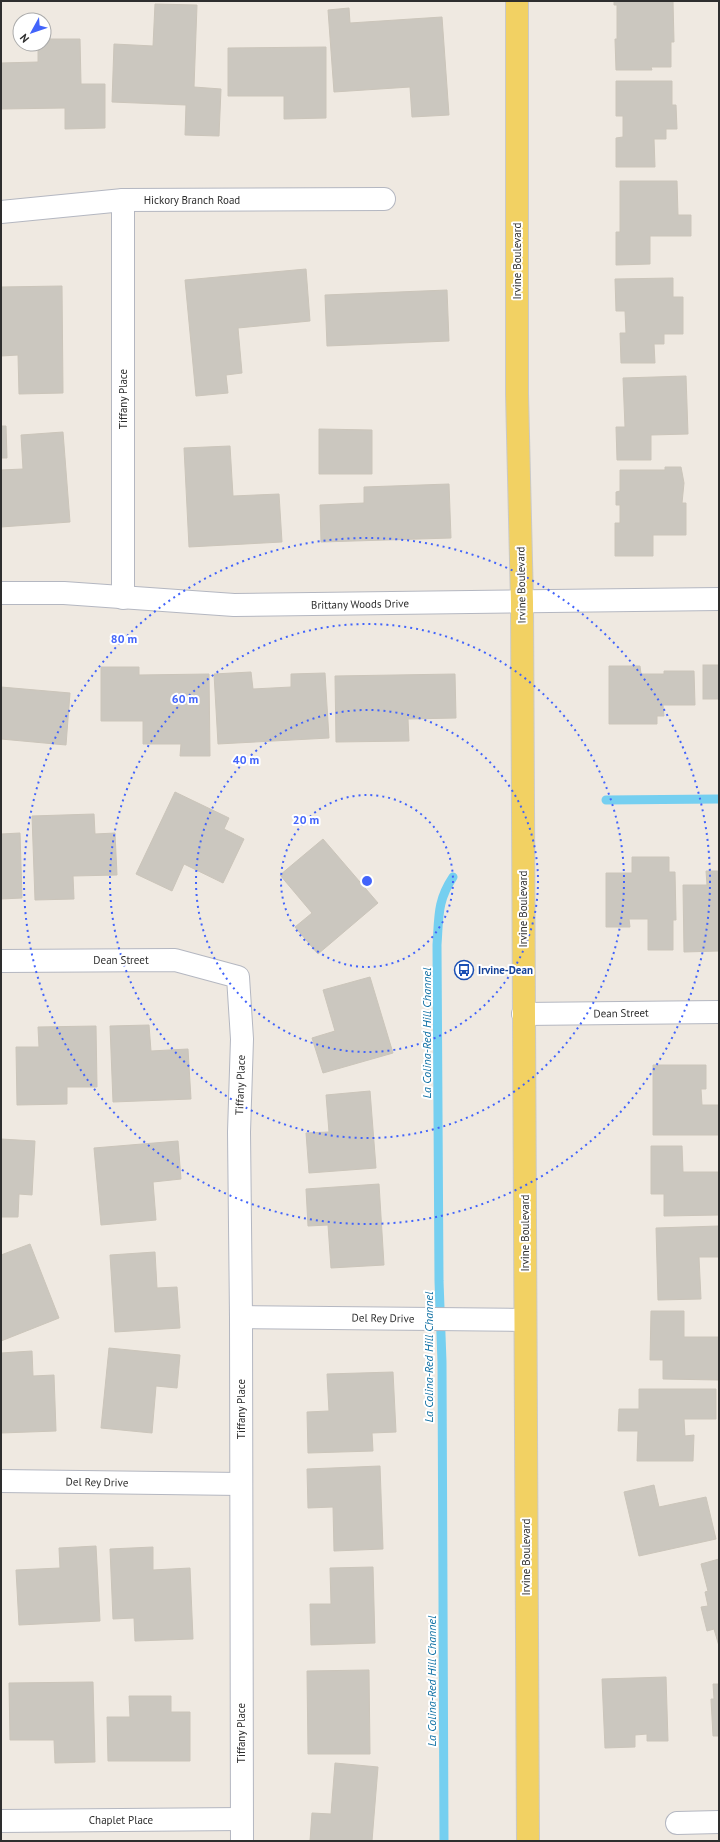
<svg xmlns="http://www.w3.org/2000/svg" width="720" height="1842" font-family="'PT Sans',sans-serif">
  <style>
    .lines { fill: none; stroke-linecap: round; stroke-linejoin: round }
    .stream { stroke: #75cff0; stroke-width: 9 }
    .building { fill: #cbc7bf; stroke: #cbc5ba }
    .street-casing { stroke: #b4b7c1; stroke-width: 24 }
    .primary-casing { stroke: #c9c9c9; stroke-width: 24 }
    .street { stroke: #fff; stroke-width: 22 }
    .primary { stroke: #f2d163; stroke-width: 22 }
    .ring { fill: none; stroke: #4264fb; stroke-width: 2; stroke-dasharray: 2 4 }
    .labels { text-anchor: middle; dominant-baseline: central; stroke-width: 4; stroke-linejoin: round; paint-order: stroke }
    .street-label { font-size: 11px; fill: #2e2e2e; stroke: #fff }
    .transit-label { font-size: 11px; font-weight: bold; fill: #164399; stroke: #fff; text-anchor: start }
    .water-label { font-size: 12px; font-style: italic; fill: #0d6fa3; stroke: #fff }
    .centre { fill: #4264fb; stroke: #fff; stroke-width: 2 }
    .ring-label { font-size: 12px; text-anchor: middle; font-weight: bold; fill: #4264fb; stroke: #fff; stroke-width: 4; stroke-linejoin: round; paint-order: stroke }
  </style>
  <rect width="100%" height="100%" fill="#efe9e1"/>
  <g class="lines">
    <g class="stream">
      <polyline points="606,800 719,799"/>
      <path d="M444,1841L442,1362L439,1281L437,945C439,917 437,901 453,877"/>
    </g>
  </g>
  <g class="building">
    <polygon points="614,1 673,1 674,42 671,42 671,67 651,67 652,70 616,70 615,39 617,39 617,5 614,5"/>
    <polygon points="155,4 197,5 194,87 221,89 219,136 185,135 186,105 112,102 114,44 153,46"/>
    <polygon points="349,8 350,23 442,17 449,115 412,117 410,87 334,92 328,10"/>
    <polygon points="44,39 80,39 81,84 105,84 105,128 65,129 65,108 1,109 1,63 38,62 38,44 44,44"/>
    <polygon points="326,47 326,118 284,119 284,96 228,96 228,48"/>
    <polygon points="616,81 672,81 672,105 676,105 677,129 666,129 666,139 654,139 655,167 616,167 616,138 623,137 623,116 616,116"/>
    <polygon points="620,181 677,181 678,215 691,215 691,236 650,236 650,264 616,265 616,232 620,232"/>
    <polygon points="306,269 310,321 238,328 242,373 226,375 228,393 196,396 185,280"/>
    <polygon points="673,278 673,297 683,297 683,334 664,334 664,344 654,344 655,363 621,363 620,333 626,333 625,311 616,311 615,279"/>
    <polygon points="62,286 63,393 19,394 18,355 1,356 1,287"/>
    <polygon points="447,290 449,341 327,346 325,295"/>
    <polygon points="686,376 688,434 651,435 651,460 617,460 616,427 625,427 623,378"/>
    <polygon points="1,426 6,426 7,458 1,458"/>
    <polygon points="319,429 372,430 372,474 319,474"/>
    <polygon points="63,432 70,522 1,527 1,470 23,469 21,435"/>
    <polygon points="230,446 233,496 279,494 282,542 189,547 184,448"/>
    <polygon points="665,467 681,467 684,483 682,503 686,503 686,535 653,535 653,556 615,556 615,523 620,523 620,505 616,505 616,492 620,491 620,470 665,470"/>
    <polygon points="449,484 451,538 321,542 320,505 364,503 364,487"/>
    <rect x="703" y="665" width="16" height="34"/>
    <polygon points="609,666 640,666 641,674 664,674 664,671 694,671 695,705 663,705 664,716 657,716 657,724 609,724"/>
    <polygon points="101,667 139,667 139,675 209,674 210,756 180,756 181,744 143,744 143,721 101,721"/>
    <polygon points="251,672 253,689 291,687 291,674 325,673 329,738 218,744 214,674"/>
    <polygon points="455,674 456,718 408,719 409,741 336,742 335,676"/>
    <polygon points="1,687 70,693 66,745 1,739"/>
    <polygon points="175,792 229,818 224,829 244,839 223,883 184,864 172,891 136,874"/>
    <polygon points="94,814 95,834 115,833 117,875 73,876 74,899 35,900 32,816"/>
    <polygon points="20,833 22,898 1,899 1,834"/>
    <polygon points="323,839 378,903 318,954 295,927 312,913 280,875"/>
    <polygon points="632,857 669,857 669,872 675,872 676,920 673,920 673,950 648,950 648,919 629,919 630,927 606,927 606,873 632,873"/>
    <polygon points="706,871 719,871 719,951 684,952 683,885 707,885"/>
    <polygon points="370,977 393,1053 323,1073 312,1038 335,1031 323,990"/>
    <polygon points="149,1025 151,1051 188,1049 191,1099 113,1102 110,1026"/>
    <polygon points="96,1026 97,1087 67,1087 67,1104 17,1105 16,1047 39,1047 38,1027"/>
    <polygon points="653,1065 706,1065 706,1089 701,1089 702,1105 719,1105 719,1135 653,1135"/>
    <polygon points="370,1091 376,1168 309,1173 306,1133 329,1132 326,1095"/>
    <polygon points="1,1139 35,1141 32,1195 19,1194 18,1217 1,1217"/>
    <polygon points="178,1141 181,1179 153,1182 156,1220 101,1225 94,1148"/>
    <polygon points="651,1146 682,1146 683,1172 719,1172 719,1215 664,1216 664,1194 651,1194"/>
    <polygon points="379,1184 384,1265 331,1268 328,1225 308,1226 306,1189"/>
    <polygon points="719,1226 719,1257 699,1257 701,1299 658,1300 656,1228"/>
    <polygon points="30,1244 59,1318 1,1341 1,1255"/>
    <polygon points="155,1252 157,1288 177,1287 180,1328 115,1332 110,1255"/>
    <polygon points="651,1311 684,1311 684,1337 719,1337 719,1380 663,1379 663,1360 650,1360"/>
    <polygon points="109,1348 180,1355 177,1388 156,1386 152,1433 101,1428"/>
    <polygon points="32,1351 33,1376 54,1375 56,1431 1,1433 1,1353"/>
    <polygon points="393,1372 396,1432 372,1433 373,1451 308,1453 307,1412 329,1411 327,1374"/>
    <polygon points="639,1389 716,1389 716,1419 684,1419 685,1436 694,1435 693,1461 637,1461 638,1431 618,1431 619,1409 639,1409"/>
    <polygon points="380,1466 383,1549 334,1551 333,1507 308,1508 307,1469"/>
    <polygon points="654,1485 659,1507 706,1497 716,1539 639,1556 624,1492"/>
    <polygon points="96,1546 100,1621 19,1625 16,1570 60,1568 59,1548"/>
    <polygon points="153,1547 153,1570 190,1568 193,1639 135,1641 134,1618 113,1619 110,1549"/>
    <polygon points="719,1559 719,1646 714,1629 707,1631 701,1607 708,1606 705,1592 708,1591 701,1564"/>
    <polygon points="373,1567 375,1643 311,1645 310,1604 331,1604 330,1568"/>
    <polygon points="369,1670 370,1754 308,1754 307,1671"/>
    <polygon points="666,1677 668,1741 647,1741 647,1734 635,1735 635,1747 605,1748 602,1679"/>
    <polygon points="93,1682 95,1762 55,1763 54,1740 10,1740 9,1683"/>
    <polygon points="713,1684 719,1684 719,1736 713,1736 711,1699 714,1699"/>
    <polygon points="129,1696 171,1696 171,1712 190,1712 190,1761 108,1761 107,1717 130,1717"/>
    <polygon points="335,1763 378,1767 372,1841 310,1841 312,1813 331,1814"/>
  </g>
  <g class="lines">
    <g class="street-casing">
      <g id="street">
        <polyline points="123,200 123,598"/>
        <polyline points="1,212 123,200 384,199"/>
        <polyline points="1,593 64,593 234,605 719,599"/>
        <polyline points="1,961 175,960 238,977 242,1039 239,1132 241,1317 242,1841"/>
        <polyline points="523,1014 719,1012"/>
        <polyline points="241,1317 525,1320"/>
        <polyline points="1,1481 241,1484"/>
        <polyline points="1,1821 241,1819"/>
        <polyline points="677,1823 719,1822"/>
      </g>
    </g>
    <g class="primary-casing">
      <polyline id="primary" points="517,1 517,394 522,602 528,1841"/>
    </g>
    <use href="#street" class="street"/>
    <use href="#primary" class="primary"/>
  </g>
  <g class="ring">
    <circle cx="367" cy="881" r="86"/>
    <circle cx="367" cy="881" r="171"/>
    <circle cx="367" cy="881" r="257"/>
    <circle cx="367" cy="881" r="343"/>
  </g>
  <defs>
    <g id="bus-ring" transform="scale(1)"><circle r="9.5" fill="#fff" stroke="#1a4fb4" stroke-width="1.5"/><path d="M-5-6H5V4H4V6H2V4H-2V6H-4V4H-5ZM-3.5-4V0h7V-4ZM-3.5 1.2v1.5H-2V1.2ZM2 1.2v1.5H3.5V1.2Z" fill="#1a4fb4"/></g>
  </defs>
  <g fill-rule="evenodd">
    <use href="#bus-ring" x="464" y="970"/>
  </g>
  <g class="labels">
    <g class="street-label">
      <text x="192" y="200">Hickory Branch Road</text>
      <text transform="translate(517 261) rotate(-90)">Irvine Boulevard</text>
      <text transform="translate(123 399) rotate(-90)">Tiffany Place</text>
      <text transform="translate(521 585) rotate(-91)">Irvine Boulevard</text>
      <text transform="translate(360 604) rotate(-1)">Brittany Woods Drive</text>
      <text transform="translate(523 909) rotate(-90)">Irvine Boulevard</text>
      <text x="121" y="960">Dean Street</text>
      <text transform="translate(621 1013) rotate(-1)">Dean Street</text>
      <text transform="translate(240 1085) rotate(-88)">Tiffany Place</text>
      <text transform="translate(525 1233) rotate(-90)">Irvine Boulevard</text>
      <text transform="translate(383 1318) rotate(1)">Del Rey Drive</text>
      <text transform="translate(241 1409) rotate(-90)">Tiffany Place</text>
      <text transform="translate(97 1482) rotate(1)">Del Rey Drive</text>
      <text transform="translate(526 1557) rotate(-90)">Irvine Boulevard</text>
      <text transform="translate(241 1733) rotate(-90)">Tiffany Place</text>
      <text x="121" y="1820">Chaplet Place</text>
    </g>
    <g class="transit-label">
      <text x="478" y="970">Irvine-Dean</text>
    </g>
    <g class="water-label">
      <text transform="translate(426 1033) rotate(-90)">La Colina-Red Hill Channel</text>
      <text transform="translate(428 1357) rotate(-90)">La Colina-Red Hill Channel</text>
      <text transform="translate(431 1681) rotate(-90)">La Colina-Red Hill Channel</text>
    </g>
  </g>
  <circle cx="367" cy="881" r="6" class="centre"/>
  <g class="ring-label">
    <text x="124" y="643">80 m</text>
    <text x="185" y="703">60 m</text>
    <text x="246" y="764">40 m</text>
    <text x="306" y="824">20 m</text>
  </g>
  <rect width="720" height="1842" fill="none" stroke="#2e2e2e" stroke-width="4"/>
  <g transform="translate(32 32) rotate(230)"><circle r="19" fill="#ffffff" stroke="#ababab"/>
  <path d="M0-3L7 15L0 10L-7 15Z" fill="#4264fb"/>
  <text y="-6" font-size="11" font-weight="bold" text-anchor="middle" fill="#2e2e2e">N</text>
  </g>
</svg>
